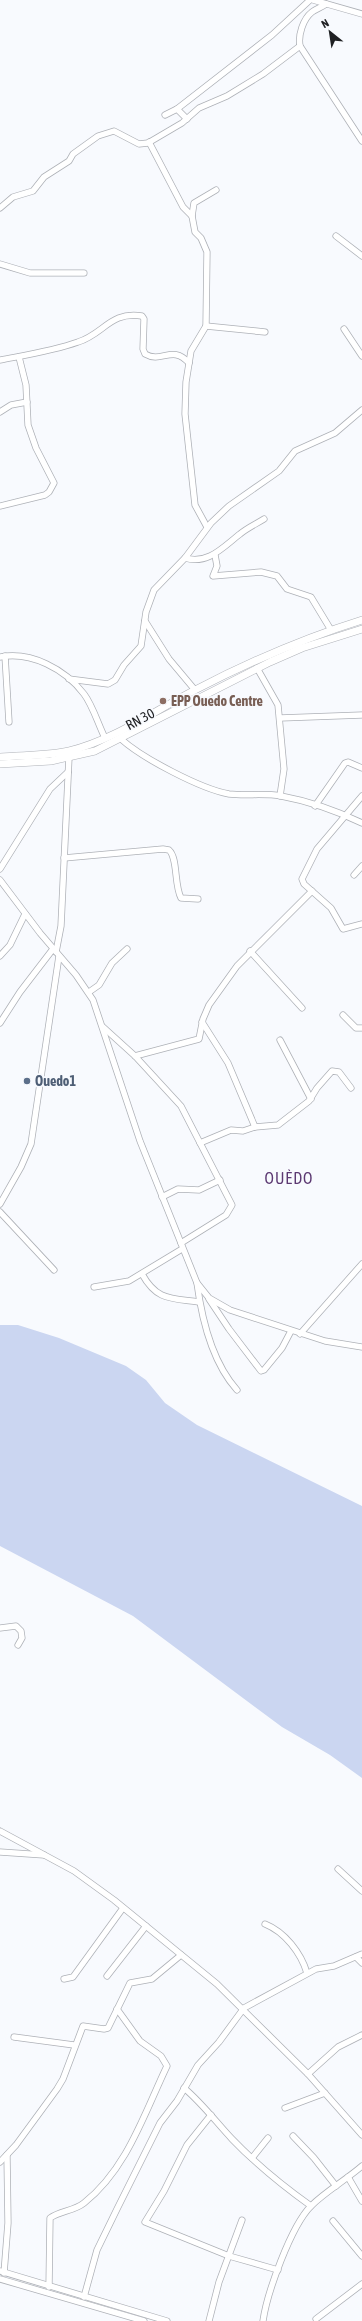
<svg xmlns="http://www.w3.org/2000/svg" width="362" height="2321" font-family="'Asap Condensed',sans-serif">
  <style>
    .green { fill: #cbd6f1 }
    .lines { fill: none; stroke-linecap: round; stroke-linejoin: round }
    .minor-casing { stroke: #aeb1b7; stroke-width: 7 }
    .major-casing { stroke: #aeb1b7; stroke-width: 8 }
    .minor { stroke: #fff; stroke-width: 5.5 }
    .major { stroke: #fff; stroke-width: 7 }
    .education-dot { fill: #8d6e63; stroke: #f8fafe; stroke-width: 1.5 }
    .service-dot { fill: #5c6f8a; stroke: #f8fafe; stroke-width: 1.5 }
    .labels { text-anchor: middle; dominant-baseline: central; stroke-width: 3.5; stroke-linejoin: round; paint-order: stroke }
    .education-label { font-size: 14px; font-weight: bold; fill: #785e54; stroke: #f8fafe; text-anchor: start }
    .street-label { font-size: 14px; fill: #1f2023; stroke: #f8fafe }
    .service-label { font-size: 14px; font-weight: bold; fill: #4e5e75; stroke: #f8fafe; text-anchor: start }
    .quarter-label { font-size: 16px; letter-spacing: 1px; fill: #5c3972; stroke: #f8fafe }
  </style>
  <rect width="100%" height="100%" fill="#f8fafe"/>
  <polygon class="green" points="0,1325 18,1325 59,1338 126,1366 146,1380 165,1403 197,1425 362,1506 362,1778 330,1755 282,1727 133,1616 0,1546"/>
  <g class="lines">
    <g class="minor-casing">
      <g id="minor">
        <polyline points="313,0 362,14"/>
        <path d="M326,4C322,7 316,9 312,12C303,19 298,35 300,46L362,141"/>
        <polyline points="177,109 272,35 310,0"/>
        <polyline points="165,115 177,109 187,119"/>
        <polyline points="149,142 183,207 192,216 195,232 201,238 207,252 206,326 191,351 186,382 185,414 195,505 207,527"/>
        <polyline points="0,208 13,197 33,191 44,177 69,161 73,154 98,136 114,131 139,144 148,143 182,123 199,108 227,96 263,74 300,46"/>
        <polyline points="192,216 194,203 216,190"/>
        <polyline points="336,236 362,256"/>
        <polyline points="0,264 30,273 84,273"/>
        <polyline points="206,326 265,332"/>
        <polyline points="344,329 362,356"/>
        <path d="M0,360C26,355 53,351 78,342C104,334 110,311 142,316L144,319L143,349L145,354C162,364 172,344 189,363"/>
        <polyline points="0,412 11,405 27,402"/>
        <polyline points="0,506 45,495 49,492 54,483 36,448 28,425 26,385 19,357"/>
        <polyline points="215,555 217,566 213,576 261,572 277,576 287,589 311,597 331,630"/>
        <path d="M185,558C208,565 223,547 240,534C247,528 256,524 264,519"/>
        <polyline points="145,621 169,659 195,690"/>
        <polyline points="5,656 9,722"/>
        <path d="M0,657C31,651 65,669 84,694C93,706 98,724 105,738"/>
        <polyline points="257,668 278,705 284,769 280,796"/>
        <polyline points="69,679 108,684 115,680 124,665 141,646 146,612 154,590 185,558 211,523 229,506 279,471 295,451 335,433 362,410"/>
        <polyline points="280,718 362,715"/>
        <path d="M121,739C142,758 201,789 229,794C246,796 264,793 281,796C308,801 337,811 362,823"/>
        <polyline points="362,796 317,849 302,879 304,884 331,908 343,929 362,924"/>
        <polyline points="315,806 345,763 348,762 362,768"/>
        <path d="M64,858L163,849L169,850C178,858 174,885 181,898L198,899"/>
        <polyline points="0,869 50,789 68,772"/>
        <polyline points="354,875 362,866"/>
        <polyline points="0,880 40,933 76,975 93,1000 140,1141 197,1283 209,1298 230,1310 325,1341 362,1347"/>
        <polyline points="250,951 302,1008"/>
        <polyline points="56,952 61,926 69,757"/>
        <polyline points="0,956 10,945 25,914"/>
        <polyline points="89,992 99,985 112,963 127,949"/>
        <polyline points="343,1015 356,1028 362,1028"/>
        <polyline points="202,1022 228,1063 255,1127"/>
        <polyline points="0,1023 20,992 53,949"/>
        <polyline points="103,1027 135,1056 181,1106 232,1205 226,1215 181,1243"/>
        <polyline points="280,1040 311,1099"/>
        <polyline points="135,1056 199,1039 203,1019 209,1005 237,966 312,891"/>
        <polyline points="200,1143 231,1130 243,1131 255,1127 278,1125 309,1101 317,1088 332,1071 339,1072 351,1088"/>
        <polyline points="162,1197 178,1189 199,1190 220,1180"/>
        <polyline points="0,1204 21,1167 31,1144 59,956"/>
        <polyline points="0,1212 54,1270"/>
        <path d="M142,1274C157,1301 171,1298 199,1302"/>
        <path d="M197,1283C202,1321 212,1362 237,1390"/>
        <polyline points="94,1287 129,1281 182,1249"/>
        <polyline points="209,1299 229,1329 261,1371 264,1370 282,1348 291,1331"/>
        <polyline points="300,1334 362,1264"/>
        <polyline points="0,1628 16,1626 21,1631 22,1638 18,1645"/>
        <polyline points="0,1831 74,1871 114,1900 217,1984 308,2074 362,2135"/>
        <polyline points="0,1852 44,1855"/>
        <polyline points="338,1869 362,1891"/>
        <path d="M265,1924C285,1932 301,1953 307,1973"/>
        <polyline points="356,1957 362,1963"/>
        <polyline points="107,1976 146,1926"/>
        <polyline points="64,1979 73,1977 123,1908"/>
        <polyline points="14,2037 74,2045"/>
        <polyline points="308,2074 338,2047 362,2035"/>
        <path d="M184,2088C202,2103 216,2122 232,2139C256,2164 283,2186 311,2206"/>
        <polyline points="285,2108 325,2093"/>
        <polyline points="211,2115 187,2145 164,2191 145,2222 229,2256 278,2270"/>
        <polyline points="293,2136 314,2158 336,2186"/>
        <polyline points="252,2158 268,2138"/>
        <polyline points="0,2162 16,2145 57,2089 63,2079 83,2026 104,2029 108,2028 130,1983 152,1979 181,1955"/>
        <polyline points="348,2177 362,2201"/>
        <polyline points="333,2221 362,2256"/>
        <polyline points="0,2271 167,2321"/>
        <polyline points="4,2273 8,2223 7,2155"/>
        <polyline points="0,2279 144,2321"/>
        <path d="M49,2287L50,2218C60,2211 74,2211 84,2203C127,2169 144,2114 167,2066L161,2056L140,2041L117,2009"/>
        <polyline points="84,2297 97,2250 117,2209 160,2123 177,2101 198,2065 219,2042 244,2008 316,1969 334,1966 362,1954"/>
        <polyline points="316,2319 362,2284"/>
        <polyline points="209,2321 219,2282 242,2220"/>
        <path d="M263,2321C267,2293 291,2226 311,2206C326,2191 346,2180 362,2166"/>
      </g>
    </g>
    <g class="major-casing">
      <g id="major">
        <path d="M0,757C23,755 47,756 69,751C114,740 154,711 195,690C249,662 304,638 362,620"/>
        <polyline points="0,764 51,761 95,751 270,662 302,648 362,629"/>
      </g>
    </g>
    <use href="#minor" class="minor"/>
    <use href="#major" class="major"/>
  </g>
  <circle class="education-dot" cx="163" cy="701" r="4"/>
  <circle class="service-dot" cx="27" cy="1081" r="4"/>
  <g class="labels">
    <g class="education-label">
      <text x="171" y="701">EPP Ouedo Centre</text>
    </g>
    <g class="street-label">
      <text transform="translate(140 719) rotate(-28)">RN 30</text>
    </g>
    <g class="service-label">
      <text x="35" y="1081">Ouedo1</text>
    </g>
    <g class="quarter-label">
      <text x="289" y="1178">OUÈDO</text>
    </g>
  </g>
  <g transform="translate(330 32) rotate(330)" stroke="#f8fafe" stroke-width="3" paint-order="stroke">
  <path d="M0-3L7 15L0 10L-7 15Z" fill="#1f2023"/>
  <text y="-6" font-size="11" font-weight="bold" text-anchor="middle" fill="#1f2023">N</text>
  </g>
</svg>
